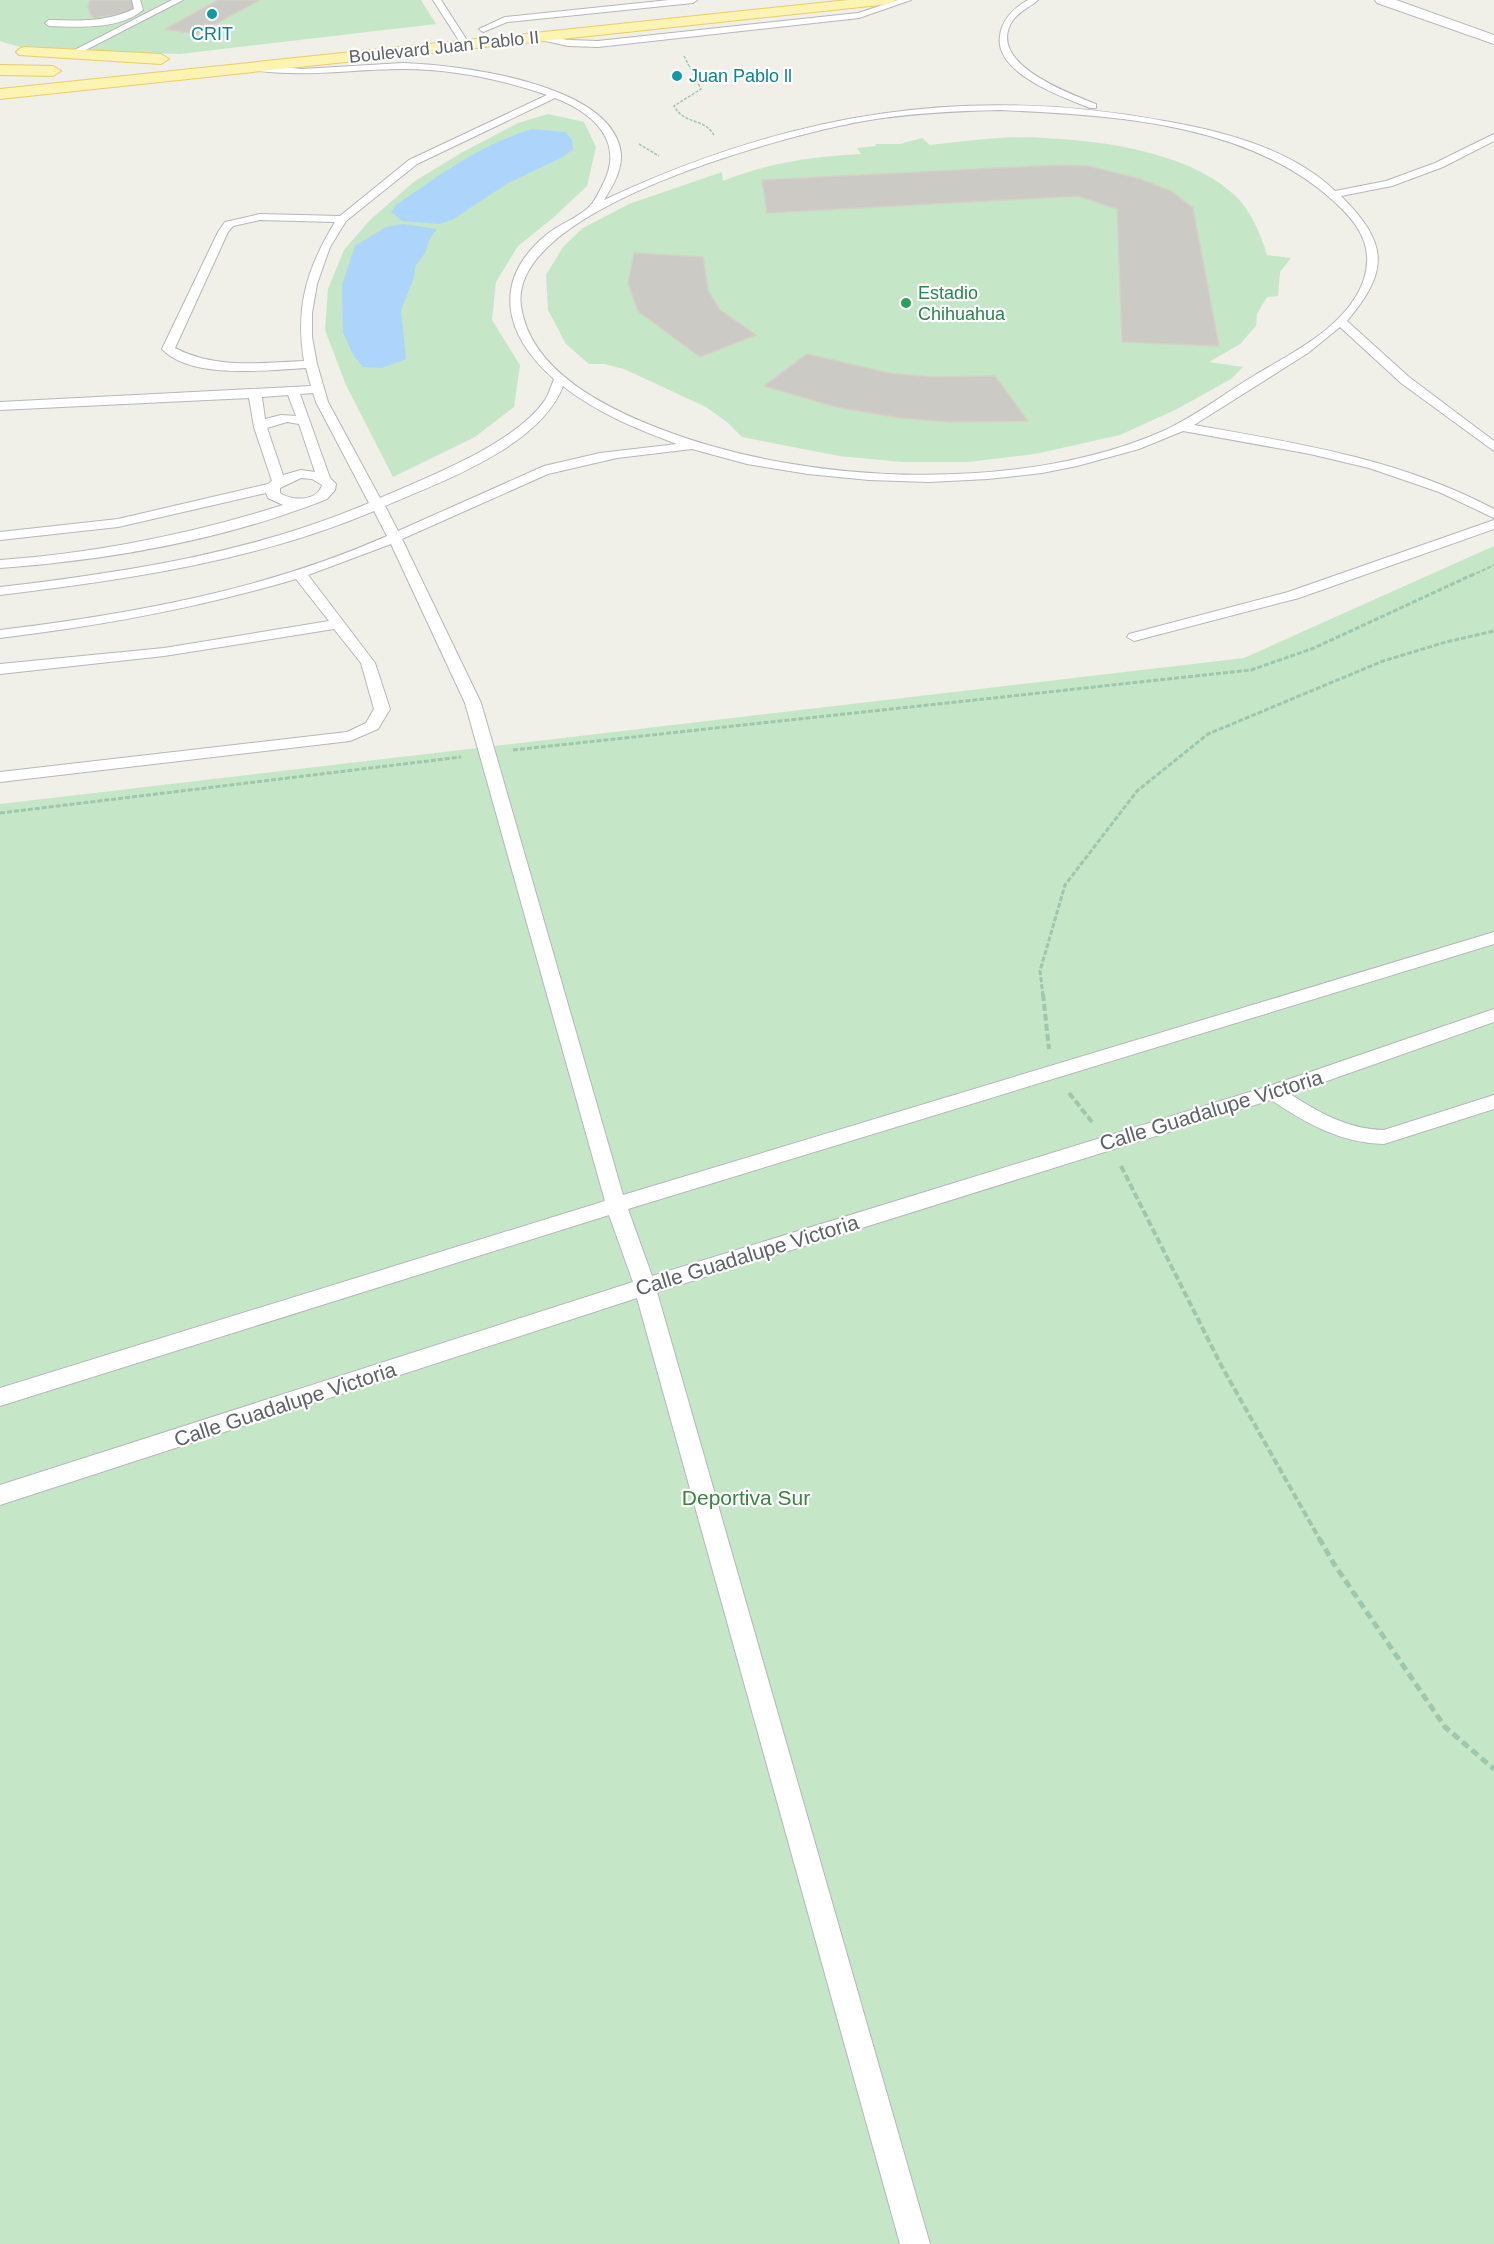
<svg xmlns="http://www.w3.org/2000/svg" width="1494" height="2244" font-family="Helvetica,sans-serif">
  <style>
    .green { fill: #c6e6c8 }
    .water { fill: #add4fb }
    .building { fill: #cccac4; stroke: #d5d1c6; stroke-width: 1.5 }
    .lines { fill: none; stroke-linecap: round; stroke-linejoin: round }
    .service-casing { stroke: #b5b7bb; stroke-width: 2 }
    .secondary-casing { stroke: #b6b9be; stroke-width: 2 }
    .primary-casing { stroke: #ebcd66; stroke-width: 2 }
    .path-far4 { stroke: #9fc7ad; stroke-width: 1.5; stroke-dasharray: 3 1.5; stroke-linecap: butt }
    .path-far3 { stroke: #9fc7ad; stroke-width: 2; stroke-dasharray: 4 2; stroke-linecap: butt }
    .path-far2 { stroke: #9fc7ad; stroke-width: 3; stroke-dasharray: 5 2; stroke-linecap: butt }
    .path-far1 { stroke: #9fc7ad; stroke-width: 4; stroke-dasharray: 7 3; stroke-linecap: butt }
    .path { stroke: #9fc7ad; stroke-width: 5; stroke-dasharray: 8 4.5; stroke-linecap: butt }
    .service { fill: #fff; fill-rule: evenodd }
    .secondary { fill: #fff; fill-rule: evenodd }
    .primary { fill: #fbf4b2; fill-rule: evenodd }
    .culture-dot { fill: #0f9aa8; stroke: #fff; stroke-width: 2 }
    .leisure-dot { fill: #2e9e5b; stroke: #fff; stroke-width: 2 }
    .labels { text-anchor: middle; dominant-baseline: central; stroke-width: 4.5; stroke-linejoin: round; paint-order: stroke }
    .far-culture-label { font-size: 18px; fill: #0d838f; stroke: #fff }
    .far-street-label { font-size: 18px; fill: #5f6267; stroke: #fff }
    .far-leisure-label { font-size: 18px; fill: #27864d; stroke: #fff; text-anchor: start }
    .street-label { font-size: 21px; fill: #5f6267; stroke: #fff }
    .park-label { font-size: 21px; fill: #3a8341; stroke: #fff }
  </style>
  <rect width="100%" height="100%" fill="#f0efe8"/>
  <g class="green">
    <polygon points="0,0 421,0 436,24 180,54 60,50 20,47 0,41"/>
    <polygon points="548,114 584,122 596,147 587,186 553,218 518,246 496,282 492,320 520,365 514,407 475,437 393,477 346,385 325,330 328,289 344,250 370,220 415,181 461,153 518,123"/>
    <path d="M922,138L930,145C968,141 1007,135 1045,138C1104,141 1185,152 1231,192C1250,208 1260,232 1267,255L1291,258L1280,272L1278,296L1267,297L1257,314L1256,326L1240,344L1209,362L1243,367L1231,379L1177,409L1120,435L1035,454L967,462H902L839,456L742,437L727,422L706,407L624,369L604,364H589L566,344L548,310L546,275L563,247L583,228L629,204L722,172L723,181C771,162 811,157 861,154L857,148L876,146L875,144H900Z"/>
    <polygon points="1494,546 1494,2244 0,2244 0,804 1244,658"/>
  </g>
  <g class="water">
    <path d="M532,129L566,132L572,140L573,149L563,157L508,183L452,220L439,224L402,221L391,212L396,205C439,175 482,144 532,129Z"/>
    <polygon points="403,224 437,229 430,238 425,253 416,265 413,280 401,310 406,359 382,368 363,367 354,356 343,333 342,285 355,246 386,227"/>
  </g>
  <g class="building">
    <polygon points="90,0 133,0 135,12 94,18 90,14 88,7"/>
    <polygon points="218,0 260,0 197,34 165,29"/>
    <polygon points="1060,165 1088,166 1140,179 1171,191 1193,208 1219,346 1122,342 1117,209 1078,196 767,213 762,180"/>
    <polygon points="634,253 703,257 708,290 719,309 756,335 700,357 638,311 628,283"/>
    <polygon points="807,354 889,373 932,377 995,376 1028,421 950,422 900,418 836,407 764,386"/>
  </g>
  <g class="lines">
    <g class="service-casing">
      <g id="service">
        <path d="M132,0H140L143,10C119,30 78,27 49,26L45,23L49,20C78,21 108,22 134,9Z"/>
        <polygon points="172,0 183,0 70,58 63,56"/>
        <polygon points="433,0 441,0 470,45 469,47 463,47"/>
        <polygon points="669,0 697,0 693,3 507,22 483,32 479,29 505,17"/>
        <polygon points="898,0 911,0 859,18 598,47 568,46 532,38 536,35 568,40 598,41 858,13"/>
        <path d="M1028,0H1038C1030,7 1020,11 1013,20C984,63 1069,93 1096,104V108H1090C1062,97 994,73 1000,36C1002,19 1014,8 1028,0Z"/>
        <path d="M403,63C458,65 614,83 621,154C622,171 612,187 604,200C790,113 967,83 1170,122C1226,132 1293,150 1335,191L1386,181L1435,163L1494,134V141L1443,167L1392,186L1341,196C1388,243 1390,270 1347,321L1409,377L1494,441V451L1401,383L1340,327L1308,353L1194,425C1297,443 1400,459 1494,509V518L1439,492L1369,468L1310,454L1183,431L1139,449L1077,466L1042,473L988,479L929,482L869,480L808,474L747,464L692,449L617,458L548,474L402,539L481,703L623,1195L1494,932V944L628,1209L652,1276L1266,1087L1494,1009V1022L1290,1094C1320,1113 1347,1129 1384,1130L1494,1095V1109L1384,1144C1340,1143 1306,1123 1271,1100L657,1292L930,2244H900L637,1298L0,1505V1485L633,1282L609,1215L0,1406V1388L605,1201L465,703L391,544L308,575L375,663L390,709L378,729L350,741L0,782V772L347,732L366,723L374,709L361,663L334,629L164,656L0,674V664L164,648L329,621L296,579C199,608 100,626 0,638V630C132,614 265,590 387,536L374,511C256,561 127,580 0,595V587C126,572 252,553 369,503L316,402L313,393L300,394L330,478L336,484L335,490L327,499C224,540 110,560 0,568V560C96,553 191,534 283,505L268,498L266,493L118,527L0,540V532L118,519L268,484L272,481L254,427L249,398L0,410V402L311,386L306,368C268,370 191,380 162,349L218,232L225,222L260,214L340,216L409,160L547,95C500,79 452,69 403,69C352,69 303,78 252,70L247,67L252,64L302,69ZM555,98C594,113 625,142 603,184C599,192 594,203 588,208C576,219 559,224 546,235C491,281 504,335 554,379C551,386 549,394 545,400C515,444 428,477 380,498L328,402L317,364L312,337V313L317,284L330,247L346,221L417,164ZM1001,110C1117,116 1255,122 1342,209C1362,229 1373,251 1364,279C1349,325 1294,352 1255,375C1225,393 1196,416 1163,431C1020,494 807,485 663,430C608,409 530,372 521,306C507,208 790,134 864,121C909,113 955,111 1001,110ZM260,220L335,222C307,268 295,307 304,361C261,363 214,369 175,348L228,232L233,226ZM563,386C597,413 637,429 677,444L600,453L544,466L398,531L385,506C440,482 540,447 563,386ZM288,395L296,416L281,415L265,419L262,397ZM287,422L299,424L315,472L301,470L283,475L267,428ZM301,478L312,479L322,485C317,502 292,501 280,493V488Z"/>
        <polygon points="1494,520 1494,529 1299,598 1134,641 1127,637 1129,634 1288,592"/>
      </g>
    </g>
    <g class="secondary-casing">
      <polygon id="secondary" points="1375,0 1396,0 1494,35 1494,44 1377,3"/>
    </g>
    <g class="primary-casing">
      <g id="primary">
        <polygon points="848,0 896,0 889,4 0,99 0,89"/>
        <polygon points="24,47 161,54 169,59 161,64 19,55 16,52 19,49"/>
        <polygon points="0,65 53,66 61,71 53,76 0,75"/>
      </g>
    </g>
    <g class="path-far4">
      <path d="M684,56L701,89L674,106C684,125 703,117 714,135"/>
      <polyline points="639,144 659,156"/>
    </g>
    <polyline class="path-far3" points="1471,576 1494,565"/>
    <g class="path-far2">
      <polyline points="513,750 1251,670 1314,648 1474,574"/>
      <polyline points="0,813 461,757"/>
      <polyline points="1043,996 1040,971 1065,885 1137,791 1208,734 1383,661 1446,642 1494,631"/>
    </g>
    <g class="path-far1">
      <polyline points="1043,994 1049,1049"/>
      <polyline points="1069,1093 1092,1122"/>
      <polyline points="1121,1166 1222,1367 1320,1540"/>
    </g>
    <polyline class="path" points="1319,1538 1334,1564 1445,1727 1494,1769"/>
    <use href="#service" class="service"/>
    <use href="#secondary" class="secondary"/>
    <use href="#primary" class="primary"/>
  </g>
  <g class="culture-dot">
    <circle cx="212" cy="14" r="6"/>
    <circle cx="677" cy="76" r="6"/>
  </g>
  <circle class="leisure-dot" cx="906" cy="303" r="6"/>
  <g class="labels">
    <g class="far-culture-label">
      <text x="212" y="34">CRIT</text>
      <text x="689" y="76" text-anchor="start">Juan Pablo ll</text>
    </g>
    <g class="far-street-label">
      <text transform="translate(444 47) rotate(-6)">Boulevard Juan Pablo II</text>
    </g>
    <g class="far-leisure-label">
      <text x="918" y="293">Estadio<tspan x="918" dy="21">Chihuahua</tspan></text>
    </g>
    <g class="street-label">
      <text transform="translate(1211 1110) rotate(-17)">Calle Guadalupe Victoria</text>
      <text transform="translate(747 1255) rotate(-17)">Calle Guadalupe Victoria</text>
      <text transform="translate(285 1404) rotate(-18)">Calle Guadalupe Victoria</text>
    </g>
    <g class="park-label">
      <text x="746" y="1497">Deportiva Sur</text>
    </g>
  </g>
</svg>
